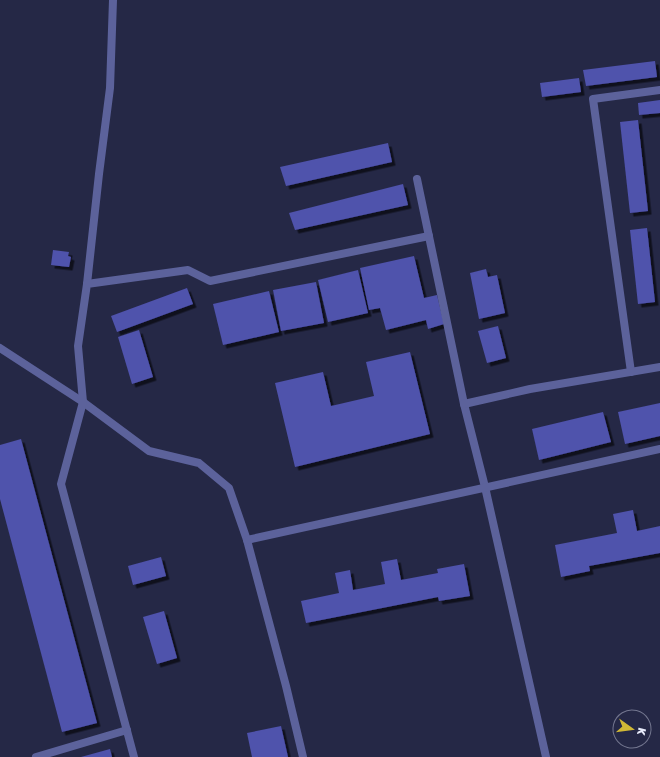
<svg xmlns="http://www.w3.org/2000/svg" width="660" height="757" font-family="Rubik,sans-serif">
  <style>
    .building { fill: #4f52ac; filter: url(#shadow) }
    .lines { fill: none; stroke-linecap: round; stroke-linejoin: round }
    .service { stroke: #5c629b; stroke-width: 8 }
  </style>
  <defs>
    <filter id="shadow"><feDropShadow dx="3.5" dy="3.5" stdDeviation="0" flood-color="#0009"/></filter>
  </defs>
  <rect width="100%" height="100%" fill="#252846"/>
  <g class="building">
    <polygon points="655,61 657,77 586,86 583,70"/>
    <polygon points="579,78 581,92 542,97 540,83"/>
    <polygon points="660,100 660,113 639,115 638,103"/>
    <polygon points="638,120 648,211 630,213 620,122"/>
    <polygon points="388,143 392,162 286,186 280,167"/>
    <polygon points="403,184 408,205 295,230 289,213"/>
    <polygon points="647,228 655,302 638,304 630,230"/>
    <polygon points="53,250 69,252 68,256 71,257 69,267 51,265"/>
    <polygon points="414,256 424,298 437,295 444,324 428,329 426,320 386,330 380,308 369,310 360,268"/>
    <polygon points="486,269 488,277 497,275 505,313 479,319 470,273"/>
    <polygon points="358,270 368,313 328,322 318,280"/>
    <polygon points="316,282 324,323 281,331 273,290"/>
    <polygon points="187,288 193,304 117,332 111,316"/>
    <polygon points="269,291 279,332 223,345 213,304"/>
    <polygon points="498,326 506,358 487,363 478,331"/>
    <polygon points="139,330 153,377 132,384 118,337"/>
    <polygon points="410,352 430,434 295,467 275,383 323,372 331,406 374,396 366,362"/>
    <polygon points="660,403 660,436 625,444 618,412"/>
    <polygon points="603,412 611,442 539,460 532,429"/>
    <polygon points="21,439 97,723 62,732 0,499 0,445"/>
    <polygon points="633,510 637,531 660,526 660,553 589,566 590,571 561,577 555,545 617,533 613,514"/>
    <polygon points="161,557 166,576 133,585 128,566"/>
    <polygon points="397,559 401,580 438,573 437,569 464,564 470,596 439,601 438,597 306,623 301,601 339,593 335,573 350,570 353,590 385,584 381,562"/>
    <polygon points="164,611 177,658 157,664 143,617"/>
    <polygon points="281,726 288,757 252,757 247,733"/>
    <polygon points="110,749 112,757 81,757"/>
  </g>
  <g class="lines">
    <g class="service">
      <polyline points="417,179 464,404 485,487 546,757"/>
      <polyline points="87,284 99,174 110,88 113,0"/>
      <polyline points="0,348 83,402 149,451 199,463 229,488 247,540 286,686 303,757"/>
      <polyline points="631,372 593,99 660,90"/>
      <polyline points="464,404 530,389 660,367"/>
      <polyline points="247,540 660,449"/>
      <polyline points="36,757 127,730"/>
      <polyline points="134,757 61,484 83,402 78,346 87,284 188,270 210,281 429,236"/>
    </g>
  </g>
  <g transform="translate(632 729) rotate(104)"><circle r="19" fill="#252846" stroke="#73768f"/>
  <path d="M0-3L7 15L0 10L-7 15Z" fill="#d0b836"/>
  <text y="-6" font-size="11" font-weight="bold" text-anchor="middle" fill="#e9ecfc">K</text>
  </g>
</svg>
